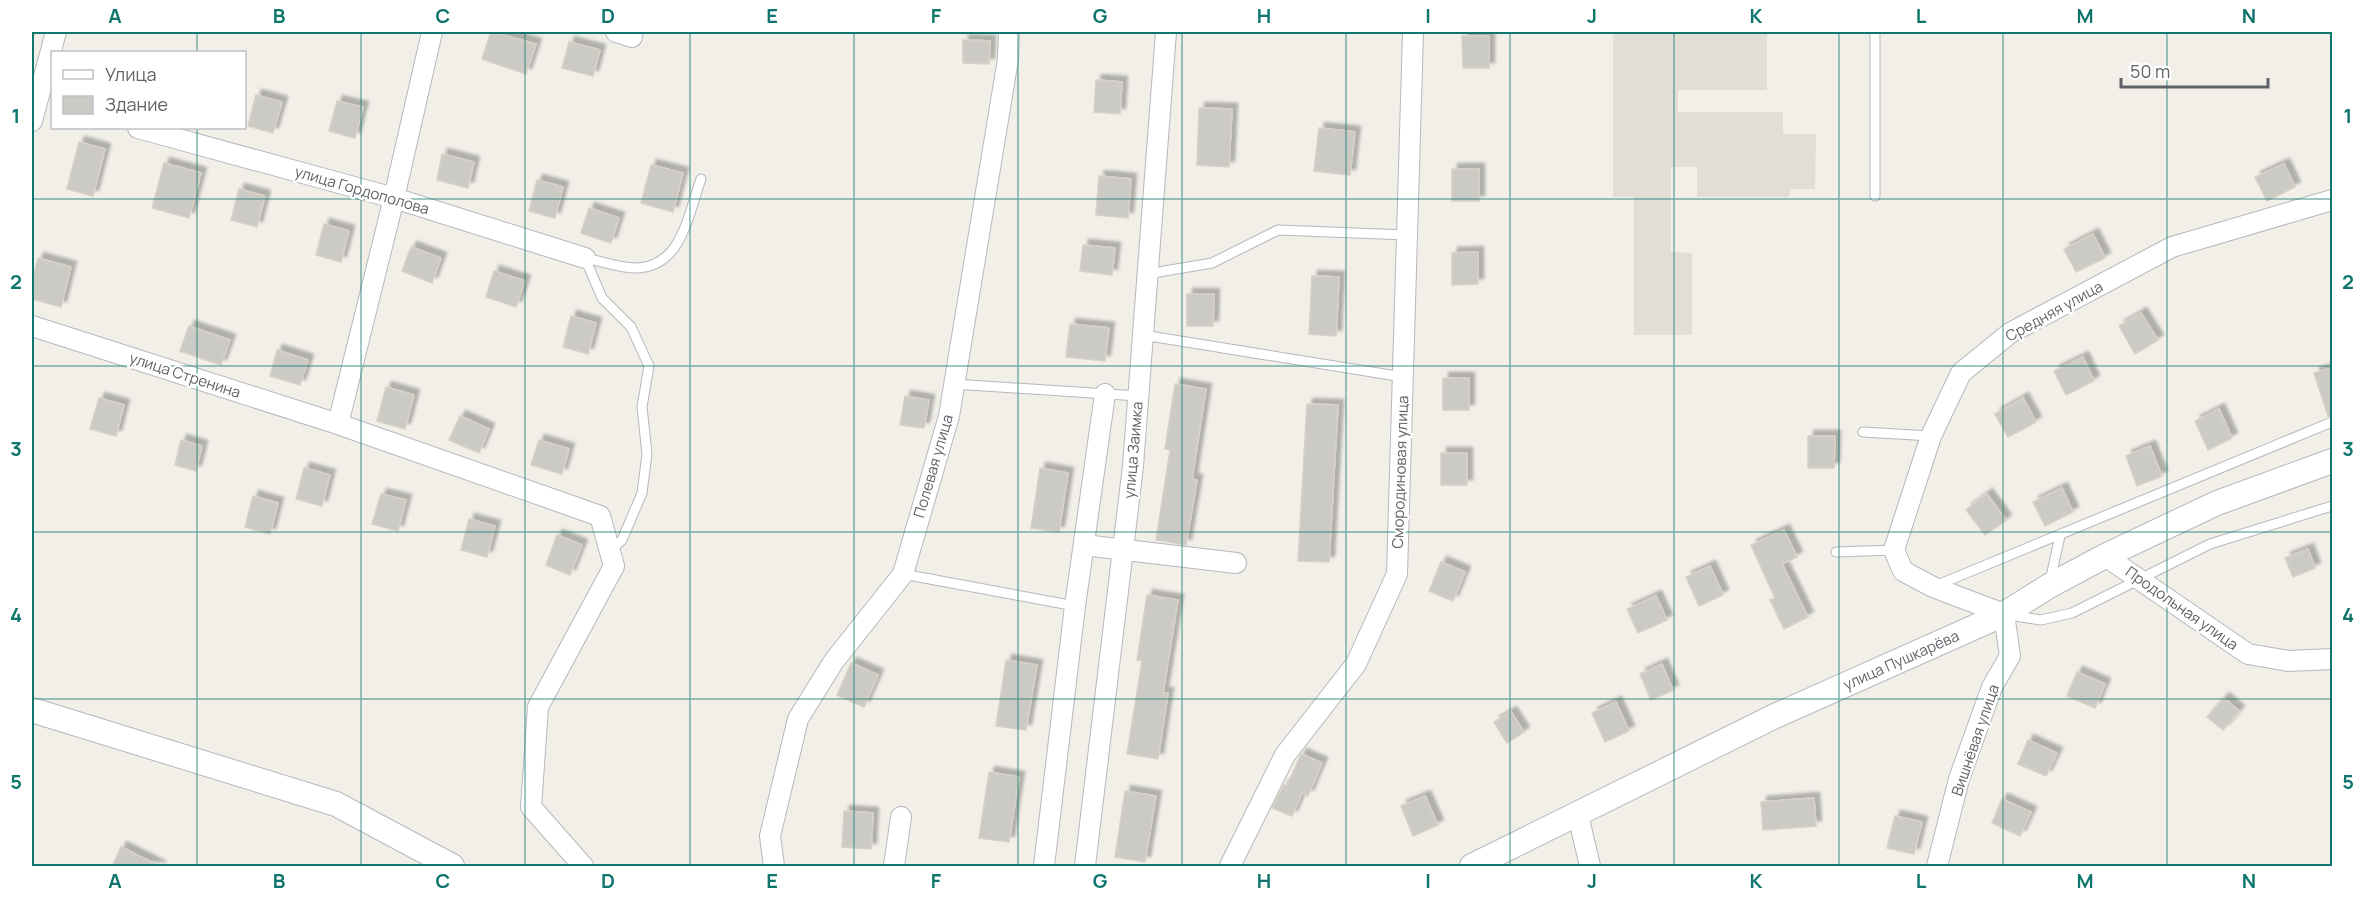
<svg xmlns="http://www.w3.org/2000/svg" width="2364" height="898" font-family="Manrope,sans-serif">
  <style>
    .education { fill: #e1ded6 }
    .building { fill: #cccac5; stroke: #d6d1c6; stroke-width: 1.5; filter: url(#shadow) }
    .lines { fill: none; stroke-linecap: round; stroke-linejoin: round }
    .service-casing { stroke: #b5b8bc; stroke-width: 11 }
    .minor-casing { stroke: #b5b8bc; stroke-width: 22 }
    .tertiary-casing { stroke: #b5b8bc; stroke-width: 26 }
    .service { stroke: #fff; stroke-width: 9 }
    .minor { stroke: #fff; stroke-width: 20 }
    .tertiary { stroke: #fff; stroke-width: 24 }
    .grid { fill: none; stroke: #0f766e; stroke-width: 1.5; stroke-opacity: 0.55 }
    .labels { text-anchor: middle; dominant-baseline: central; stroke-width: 4.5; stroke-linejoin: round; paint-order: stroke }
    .street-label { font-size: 15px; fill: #5f6368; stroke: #fff }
    .neatline { fill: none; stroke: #0f766e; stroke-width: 2 }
    .grid-label { font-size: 20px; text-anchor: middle; font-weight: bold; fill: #0f766e }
  </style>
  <defs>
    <filter id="shadow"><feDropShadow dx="5.5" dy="-5.5" stdDeviation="1.5" flood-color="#0004"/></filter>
  </defs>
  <rect width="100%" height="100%" fill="#f1efe8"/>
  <polygon class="education" points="1613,32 1767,32 1767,90 1678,90 1678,112 1783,112 1783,134 1816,134 1815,189 1790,189 1789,197 1697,197 1697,167 1671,167 1671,252 1692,253 1692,335 1634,335 1634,197 1613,197"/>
  <g class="building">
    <polygon points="491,32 536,44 526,74 482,59"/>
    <polygon points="1462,36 1489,36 1489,68 1463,68"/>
    <polygon points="963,40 990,41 989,64 963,63"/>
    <polygon points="569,42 600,50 593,76 562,68"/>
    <polygon points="1096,80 1122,82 1120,114 1094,112"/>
    <polygon points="256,95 282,102 273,133 248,126"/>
    <polygon points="337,101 363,107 355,138 329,131"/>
    <polygon points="1199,108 1232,109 1229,167 1197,165"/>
    <polygon points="1319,128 1355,132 1350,175 1314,171"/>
    <polygon points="79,142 105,149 93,196 67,189"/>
    <polygon points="442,154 474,162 468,188 437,180"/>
    <polygon points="164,163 201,173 189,218 152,208"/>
    <polygon points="2284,164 2295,187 2267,201 2255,177"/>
    <polygon points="651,165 683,173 673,212 641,203"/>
    <rect x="1452" y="169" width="27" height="32"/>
    <polygon points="1099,176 1131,179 1128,218 1096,215"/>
    <polygon points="537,180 563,187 555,218 529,211"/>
    <polygon points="239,189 265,196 257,227 231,220"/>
    <polygon points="589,208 619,218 611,243 581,233"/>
    <polygon points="324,224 349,231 341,262 316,255"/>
    <polygon points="2093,234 2105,258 2076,272 2064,249"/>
    <polygon points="1083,245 1115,248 1112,275 1080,271"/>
    <polygon points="411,247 441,258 432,283 402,271"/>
    <polygon points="1478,252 1478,284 1452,285 1452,253"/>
    <polygon points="38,258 71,267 61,307 32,299 32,282"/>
    <polygon points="494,271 525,281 516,307 486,297"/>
    <polygon points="1312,276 1339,277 1336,336 1309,334"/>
    <polygon points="1187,294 1214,294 1213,326 1187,326"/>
    <polygon points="2141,313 2158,340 2135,354 2119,326"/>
    <polygon points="571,316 596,323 588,354 563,347"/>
    <polygon points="1070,324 1109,328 1105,361 1066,357"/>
    <polygon points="189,326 230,340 221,365 180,351"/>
    <polygon points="277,350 308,360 300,385 270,376"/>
    <polygon points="2083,357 2094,381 2066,395 2054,371"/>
    <polygon points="2332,368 2332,415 2328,416 2314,373"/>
    <rect x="1443" y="378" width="26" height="32"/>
    <polygon points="1175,384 1206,389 1192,479 1197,480 1186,545 1156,540 1170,450 1165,449"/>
    <polygon points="386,387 414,395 405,429 377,421"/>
    <polygon points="905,396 929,400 924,428 900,425"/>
    <polygon points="99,398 124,405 116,436 90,429"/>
    <polygon points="2023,398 2036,422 2008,437 1995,414"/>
    <polygon points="1307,404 1338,405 1329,562 1298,561"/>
    <polygon points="2219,409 2232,438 2208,450 2195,421"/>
    <polygon points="460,416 489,429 479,453 449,440"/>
    <polygon points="1808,436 1835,436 1834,468 1808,468"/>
    <polygon points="181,440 202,446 196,471 175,465"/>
    <polygon points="539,440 569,449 562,474 531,465"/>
    <polygon points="2150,446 2162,476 2137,486 2126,456"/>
    <rect x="1441" y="453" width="26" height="32"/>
    <polygon points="304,468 330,475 322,506 296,499"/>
    <polygon points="1040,468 1068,473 1059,532 1031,528"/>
    <polygon points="2062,488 2073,512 2045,526 2033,502"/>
    <polygon points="381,494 406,500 398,531 372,524"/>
    <polygon points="1987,494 2006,520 1985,535 1966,510"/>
    <polygon points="253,496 278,503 270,534 245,527"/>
    <polygon points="469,519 495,526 487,557 461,550"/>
    <polygon points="1784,530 1797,557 1782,564 1808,617 1784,629 1770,600 1775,598 1751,545"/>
    <polygon points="557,535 582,545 570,575 546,565"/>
    <polygon points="2308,549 2315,568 2293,577 2285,558"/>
    <polygon points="1441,562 1465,572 1453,601 1429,591"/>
    <polygon points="1710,566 1723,595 1699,606 1686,577"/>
    <polygon points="1147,595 1178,600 1163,693 1168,693 1158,759 1127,754 1142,661 1137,660"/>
    <polygon points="1656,596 1667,620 1638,633 1627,609"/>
    <polygon points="1006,660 1037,665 1026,730 996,726"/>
    <polygon points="851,663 878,675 864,707 837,695"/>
    <polygon points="1662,664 1673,690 1651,700 1640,674"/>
    <polygon points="2077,672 2105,684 2095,708 2067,696"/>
    <polygon points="2224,698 2239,711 2223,730 2207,717"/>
    <polygon points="1616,702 1629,731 1605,742 1592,713"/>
    <polygon points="1511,712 1524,732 1507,743 1494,722"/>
    <polygon points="2028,740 2057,753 2046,776 2018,764"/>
    <polygon points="1301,754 1322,763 1308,796 1302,793 1292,816 1272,808 1284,785 1287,786"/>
    <polygon points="989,772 1019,777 1009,842 979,838"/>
    <polygon points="1125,791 1156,796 1145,862 1115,857"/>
    <polygon points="1425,796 1438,825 1413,836 1401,806"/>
    <polygon points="1814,798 1816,826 1763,830 1761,802"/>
    <polygon points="2002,799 2031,812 2020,836 1992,823"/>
    <polygon points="844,811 873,813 871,849 842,847"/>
    <polygon points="1895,816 1922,822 1914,854 1887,848"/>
    <polygon points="121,847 161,867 112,867"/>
  </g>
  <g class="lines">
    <g class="service-casing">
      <g id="service">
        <polyline points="1875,196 1875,32"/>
        <polyline points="585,258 602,298 631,327 649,366 642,407 647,454 642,493 622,540 611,550"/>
        <path d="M585,258C601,261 619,268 635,268C682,268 688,214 701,179"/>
        <polyline points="1147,274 1212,263 1278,230 1407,235"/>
        <polyline points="1143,335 1403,377"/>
        <polyline points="953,384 1138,396"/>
        <polyline points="1863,432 1931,436"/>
        <polyline points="1836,552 1894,550"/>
        <polyline points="903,574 1075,606"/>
        <polyline points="2050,581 2060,536"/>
        <polyline points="1935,586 2332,422"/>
        <polyline points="2009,615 2041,620 2072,613 2210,544 2332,506"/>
      </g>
    </g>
    <g class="minor-casing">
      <g id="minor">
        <polyline points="432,32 394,198 338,424 600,516 614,566 538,707 531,807 583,866"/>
        <polyline points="616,32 632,37"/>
        <polyline points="32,121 56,32"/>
        <polyline points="138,128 394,198 585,258"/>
        <polyline points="32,326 338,424"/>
        <polyline points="1084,545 1236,563"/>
        <polyline points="2105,556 2248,654 2288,661 2332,659"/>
        <polyline points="1578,815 1590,866"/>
        <polyline points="774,866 770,836 798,719 834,661 903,574 949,416 1008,59 1009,32"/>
        <polyline points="894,866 901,817"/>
        <polyline points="1044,866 1075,606 1105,394"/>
        <polyline points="1085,866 1133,466 1166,32"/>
        <polyline points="1230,866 1285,755 1356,664 1397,574 1413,32"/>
        <polyline points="1937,866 1959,779 1992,687 2010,656 2004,614 1933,587 1903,571 1894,550 1931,436 1961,373 2010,333 2172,247 2332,200"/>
      </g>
    </g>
    <g class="tertiary-casing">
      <g id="tertiary">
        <polyline points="32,710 336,804 452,866"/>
        <polyline points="1472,866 1775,716 2004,614 2049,586 2105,556 2217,503 2332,461"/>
      </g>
    </g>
    <use href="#service" class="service"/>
    <use href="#minor" class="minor"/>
    <use href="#tertiary" class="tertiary"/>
  </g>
  <path class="grid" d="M197,32V52M361,32V866M525,32V866M690,32V866M854,32V866M1018,32V866M1182,32V866M1346,32V866M1510,32V866M1674,32V866M1839,32V866M2003,32V866M2167,32V866M197,128V866M32,199H2332M32,366H2332M32,532H2332M32,699H2332"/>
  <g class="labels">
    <g class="street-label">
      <text transform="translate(362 190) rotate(16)">улица Гордополова</text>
      <text transform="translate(2054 311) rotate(-29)">Средняя улица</text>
      <text transform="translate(185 375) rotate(18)">улица Стренина</text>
      <text transform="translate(1133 450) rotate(-85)">улица Заимка</text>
      <text transform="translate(933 466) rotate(-74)">Полевая улица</text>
      <text transform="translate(1400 472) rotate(-88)">Смородиновая улица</text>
      <text transform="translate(2182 608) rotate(35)">Продольная улица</text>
      <text transform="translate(1901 660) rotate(-24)">улица Пушкарёва</text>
      <text transform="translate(1975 740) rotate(-71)">Вишнёвая улица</text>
    </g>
  </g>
  <rect width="2364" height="898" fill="none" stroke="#ffffff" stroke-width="66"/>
  <rect x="51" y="51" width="195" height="78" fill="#ffffff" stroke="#bfc1c3" stroke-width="1.5"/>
  <rect x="63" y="70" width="30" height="9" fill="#ffffff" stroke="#bfc1c3" stroke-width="1.5"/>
  <text x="105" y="81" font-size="18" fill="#5f6368">Улица</text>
  <rect x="63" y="96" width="30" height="18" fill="#cccac5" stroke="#bfc1c3" stroke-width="1.5"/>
  <text x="105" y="111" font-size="18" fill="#5f6368">Здание</text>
  <path d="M2121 78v9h147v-9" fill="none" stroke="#5f6368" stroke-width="3"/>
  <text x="2130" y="78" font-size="18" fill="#5f6368" stroke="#ffffff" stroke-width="4.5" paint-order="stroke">50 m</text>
  <rect x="33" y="33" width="2298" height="832" class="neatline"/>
  <g class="grid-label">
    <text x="115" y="23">A</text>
    <text x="279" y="23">B</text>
    <text x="443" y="23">C</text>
    <text x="608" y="23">D</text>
    <text x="772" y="23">E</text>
    <text x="936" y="23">F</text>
    <text x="1100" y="23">G</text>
    <text x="1264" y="23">H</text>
    <text x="1428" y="23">I</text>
    <text x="1592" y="23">J</text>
    <text x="1756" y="23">K</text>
    <text x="1921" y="23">L</text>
    <text x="2085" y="23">M</text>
    <text x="2249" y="23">N</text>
    <text x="16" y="123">1</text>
    <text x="2348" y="123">1</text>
    <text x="16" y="289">2</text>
    <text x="2348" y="289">2</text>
    <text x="16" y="456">3</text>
    <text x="2348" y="456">3</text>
    <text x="16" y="622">4</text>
    <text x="2348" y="622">4</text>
    <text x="16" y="789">5</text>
    <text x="2348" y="789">5</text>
    <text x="115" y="888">A</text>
    <text x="279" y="888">B</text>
    <text x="443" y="888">C</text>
    <text x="608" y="888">D</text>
    <text x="772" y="888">E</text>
    <text x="936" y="888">F</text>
    <text x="1100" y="888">G</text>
    <text x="1264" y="888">H</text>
    <text x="1428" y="888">I</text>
    <text x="1592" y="888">J</text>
    <text x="1756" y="888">K</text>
    <text x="1921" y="888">L</text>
    <text x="2085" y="888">M</text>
    <text x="2249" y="888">N</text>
  </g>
</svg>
